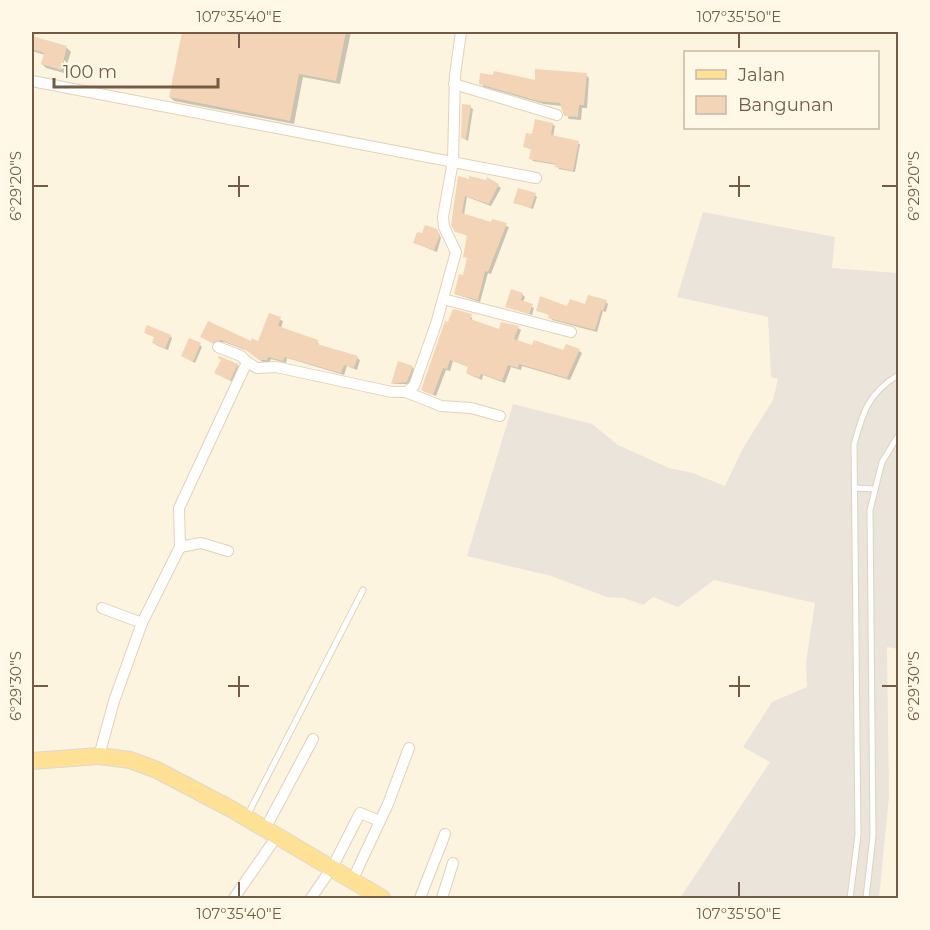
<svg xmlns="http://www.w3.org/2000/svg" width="930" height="930" font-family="Montserrat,sans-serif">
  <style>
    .industrial { fill: #ebe4db }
    .shadow { fill: #0003 }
    .building { fill: #f3d4b6 }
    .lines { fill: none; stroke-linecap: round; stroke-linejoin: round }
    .lane-casing { stroke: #e1d1bb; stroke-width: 7 }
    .street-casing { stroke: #e1d1bb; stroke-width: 12 }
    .primary-casing { stroke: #ddd8d3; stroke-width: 18 }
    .lane { stroke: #fff; stroke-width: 5 }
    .street { stroke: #fff; stroke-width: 10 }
    .primary { stroke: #fee194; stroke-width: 16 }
    .ticks { fill: none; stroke: #735b46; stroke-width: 2 }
    .neatline { fill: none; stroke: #735b46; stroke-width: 2 }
    .ticks-label { font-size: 15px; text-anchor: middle; fill: #735b46 }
  </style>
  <rect width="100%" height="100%" fill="#fdf4df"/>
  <polygon class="industrial" points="703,212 835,237 832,268 898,273 898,649 887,647 889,797 879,898 680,898 770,762 743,747 772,702 807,687 806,662 815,603 714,580 678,607 653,597 643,605 624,598 607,597 551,576 467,556 513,404 592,424 618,445 669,468 693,473 725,486 743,448 773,400 778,379 771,377 768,317 677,297"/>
  <g class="shadow">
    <polygon points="183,32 351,32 340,84 303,77 294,124 174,101 170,97"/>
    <polygon points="32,38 67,48 71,52 64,73 46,68 42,64 45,55 32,51"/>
    <polygon points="586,75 589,78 587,108 582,108 581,120 569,119 562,106 544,104 484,87 481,83 536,82"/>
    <polygon points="470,107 473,109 468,141 463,138"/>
    <polygon points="552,124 555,126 553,137 580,144 575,172 559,169 557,165 533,161 531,158 532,150 524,146 533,136"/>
    <polygon points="459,178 486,182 487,179 501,188 491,206 467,197 464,215 509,227 491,274 488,273 480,302 455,294 465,277 469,259 464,256 468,236 456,231"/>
    <polygon points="535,195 537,197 533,209 515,202"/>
    <polygon points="439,233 441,238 437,252 415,243 423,235"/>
    <polygon points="522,294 525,297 523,302 534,308 532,315 507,307"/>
    <polygon points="606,302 608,304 606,312 603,311 597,332 552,320 550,315 538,311"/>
    <polygon points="270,315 283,321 281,328 317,341 319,346 357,358 360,360 357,370 347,366 344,375 287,358 286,363 271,359 270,362 263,362 248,351 224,342 216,345 202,337 259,342"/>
    <polygon points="471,316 473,322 500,331 518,328 521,330 517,341 533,347 564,352 579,351 582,353 570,380 522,366 521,370 511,367 505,383 483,375 482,380 470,375 467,373 469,367 453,361 450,371 446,370 436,396 426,392 423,390 449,324"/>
    <polygon points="146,332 170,336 172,338 168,350 156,345 154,342 156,338"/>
    <polygon points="200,345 202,347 195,363 183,356"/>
    <polygon points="237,365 240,367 233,382 216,373"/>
    <polygon points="412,367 415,370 409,384 393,384"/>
  </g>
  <g class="building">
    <polygon points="182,32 346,32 336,81 299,74 290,121 169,97"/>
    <polygon points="32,36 67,46 61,70 41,64 44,53 32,49"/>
    <polygon points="535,69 587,73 584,105 579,105 578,117 564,116 560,103 538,101 479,84 480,73 493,75 494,71 535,80"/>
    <polygon points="462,104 471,105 466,139 461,138"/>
    <polygon points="535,119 553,123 551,135 579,141 573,171 555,167 556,164 529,159 531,149 523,147 526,133 532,134"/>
    <polygon points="458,176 469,179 469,176 486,180 487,177 499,184 489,204 465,196 462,213 491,222 492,219 507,223 488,272 485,271 478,300 454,294 459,274 463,275 467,258 463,257 467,235 455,232 451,225"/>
    <polygon points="518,188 536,193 531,208 513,203"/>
    <polygon points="425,225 437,229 440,235 434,250 413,243 417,232 422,233"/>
    <polygon points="511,289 523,293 521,300 533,304 529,314 505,307"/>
    <polygon points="588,295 607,300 603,311 601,310 595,330 548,318 549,314 536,311 540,296 567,306 570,299 585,304"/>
    <polygon points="453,309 472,314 470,319 499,329 501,322 519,326 514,339 532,345 534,340 563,350 566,344 580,349 567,378 519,364 518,368 508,365 502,381 481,374 479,378 466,373 468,366 450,360 447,369 443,368 433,395 421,390 445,321 448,322"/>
    <polygon points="269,313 281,317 278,326 318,340 317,344 358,356 354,368 344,365 341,373 285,357 283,361 268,357 267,360 259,360 244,349 221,340 212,343 200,337 208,321 251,341 252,338 258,341"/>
    <polygon points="147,325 171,335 165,348 152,343 154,337 144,333"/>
    <polygon points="189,338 201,343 193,362 181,356"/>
    <polygon points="219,356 238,364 230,381 214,373 221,360 218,358"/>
    <polygon points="398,361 413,366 407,382 391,384"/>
  </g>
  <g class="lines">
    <g class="lane-casing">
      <g id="lane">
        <polyline points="855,488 875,489"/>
        <polyline points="247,816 363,590"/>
        <path d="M850,898L858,835L854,445C863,411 868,394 898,375"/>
        <polyline points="866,898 873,836 870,510 882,462 898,436"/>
      </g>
    </g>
    <g class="street-casing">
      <g id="street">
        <polyline points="32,81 536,178"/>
        <polyline points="454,84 557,115"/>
        <polyline points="443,299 571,332"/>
        <polyline points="218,347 241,356 247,362"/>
        <polyline points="406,392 441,406 471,408 500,416"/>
        <polyline points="180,547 201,543 228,551"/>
        <polyline points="102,608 142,623"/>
        <polyline points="99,756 114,701 142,623 180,547 179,508 247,362 257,368 276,367 392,392 406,392 414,386 436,324 456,252 444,227 443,217 453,161 455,75 461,32"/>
        <polyline points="265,829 313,739"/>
        <polyline points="332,868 360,813 380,821"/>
        <polyline points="352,881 388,804 409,748"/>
        <polyline points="234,898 277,836"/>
        <polyline points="311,898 331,869"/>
        <polyline points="420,898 445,834"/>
        <polyline points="442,898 453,863"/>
      </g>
    </g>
    <g class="primary-casing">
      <polyline id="primary" points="32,761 99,756 130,760 157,770 233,810 382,898"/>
    </g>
    <use href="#lane" class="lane"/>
    <use href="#street" class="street"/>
    <use href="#primary" class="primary"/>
  </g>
  <path class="ticks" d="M239,33V48M739,33V48M239,176V197M739,176V197M33,186H48M228,186H249M729,186H750M882,186H897M239,676V697M739,676V697M33,686H48M228,686H249M729,686H750M882,686H897M239,882V897M739,882V897"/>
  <rect width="930" height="930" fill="none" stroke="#fff8e6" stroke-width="66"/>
  <rect x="684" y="51" width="195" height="78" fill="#fff8e6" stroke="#c7b9a6" stroke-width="1.5"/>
  <rect x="696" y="70" width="30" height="9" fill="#fee194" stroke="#c7b9a6" stroke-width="1.5"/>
  <text x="738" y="81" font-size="18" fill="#735b46">Jalan</text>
  <rect x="696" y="96" width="30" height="18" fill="#f3d4b6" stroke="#c7b9a6" stroke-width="1.5"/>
  <text x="738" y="111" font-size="18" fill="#735b46">Bangunan</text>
  <path d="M54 78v9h164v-9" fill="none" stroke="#735b46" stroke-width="3"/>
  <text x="63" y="78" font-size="18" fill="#735b46" stroke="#fff8e6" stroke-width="4.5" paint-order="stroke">100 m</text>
  <rect x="33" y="33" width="864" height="864" class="neatline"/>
  <g class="ticks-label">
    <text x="239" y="22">107°35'40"E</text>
    <text x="739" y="22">107°35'50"E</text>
    <text transform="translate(16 186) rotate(-90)" y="5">6°29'20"S</text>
    <text transform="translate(914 186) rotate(-90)" y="5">6°29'20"S</text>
    <text transform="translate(16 686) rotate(-90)" y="5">6°29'30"S</text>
    <text transform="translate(914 686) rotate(-90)" y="5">6°29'30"S</text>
    <text x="239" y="919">107°35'40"E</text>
    <text x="739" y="919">107°35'50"E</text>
  </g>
</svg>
